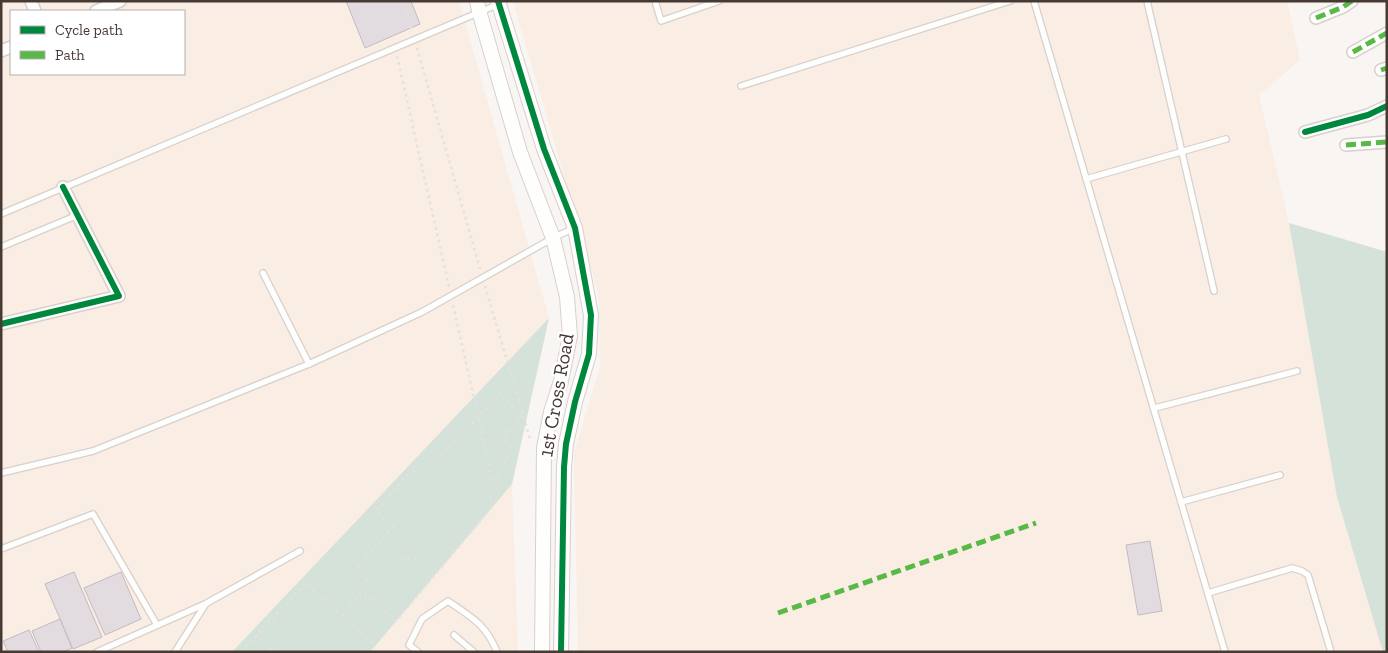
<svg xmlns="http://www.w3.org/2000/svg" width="1388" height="653" font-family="'Zilla Slab',serif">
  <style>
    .industrial { fill: #faede4; fill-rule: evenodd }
    .green { fill: #d4e2d9 }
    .building { fill: #e2dce1; stroke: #c1bcc1 }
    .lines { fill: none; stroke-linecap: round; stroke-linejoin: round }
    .service-casing { stroke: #d8d0cd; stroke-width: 8 }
    .minor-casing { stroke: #d8d0cd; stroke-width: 14 }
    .tertiary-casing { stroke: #d8d0cd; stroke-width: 16 }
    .path { stroke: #e2e1df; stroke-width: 2.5; stroke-dasharray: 2.5 4; stroke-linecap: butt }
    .service { stroke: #fefefd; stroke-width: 5.5 }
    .minor { stroke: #fefefd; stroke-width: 11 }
    .tertiary { stroke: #fefefd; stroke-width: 14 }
    .quiet { stroke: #58b947; stroke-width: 5; stroke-dasharray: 10 5; stroke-linecap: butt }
    .cycleway-casing { stroke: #fff; stroke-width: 9 }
    .cycleway { stroke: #00873e; stroke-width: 6 }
    .labels { text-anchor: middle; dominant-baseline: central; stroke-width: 5; stroke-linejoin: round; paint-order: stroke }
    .street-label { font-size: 20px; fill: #473933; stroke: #fff }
  </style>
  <rect width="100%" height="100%" fill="#f8f5f3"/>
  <g class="industrial">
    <path d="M1,1H459L549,318L512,484L518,652H1ZM11,11H184V74H11Z"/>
    <polygon points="513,1 1287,1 1300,60 1259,95 1289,223 1387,252 1387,652 578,652 574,453 600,367 599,296"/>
  </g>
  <g class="green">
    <polygon points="1289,223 1387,252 1387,652 1383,652 1337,497"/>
    <polygon points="549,318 512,484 370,652 232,652"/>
  </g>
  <g class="building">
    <polygon points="346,1 411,1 420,24 365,48"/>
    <polygon points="1150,541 1162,611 1138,615 1126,545"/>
    <polygon points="74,572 102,637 73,649 45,584"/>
    <polygon points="121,572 141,619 105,635 84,588"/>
    <polygon points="60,619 72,648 63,652 41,652 32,631"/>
    <polygon points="29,630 39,652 8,652 3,641"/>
  </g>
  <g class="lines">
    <g class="service-casing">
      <g id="service">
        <polyline points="655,1 661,21 719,1"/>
        <polyline points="1034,1 1225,652"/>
        <polyline points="1147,1 1214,291"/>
        <polyline points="741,86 1010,1"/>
        <polyline points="1086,179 1226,139"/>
        <polyline points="1,214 499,4"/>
        <polyline points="1,247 78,215"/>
        <polyline points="263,273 309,364"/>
        <polyline points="1155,408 1297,371"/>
        <polyline points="1,473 93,451 309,364 422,312 553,238 574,228"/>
        <polyline points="1181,502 1280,475"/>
        <polyline points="1,549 93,514 157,625"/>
        <polyline points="1208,593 1292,568 1302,571 1308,575 1331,652"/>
        <polyline points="454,635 474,652"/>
        <polyline points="97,652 205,604 300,551"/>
        <polyline points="175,652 205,605"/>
        <path d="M418,652L409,645L422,619L448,601C471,617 486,624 497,652"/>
      </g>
    </g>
    <g class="minor-casing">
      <g id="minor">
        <polyline points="31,1 35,11"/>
        <polyline points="96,11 120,1"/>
        <polyline points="1316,18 1343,7 1352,1"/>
        <polyline points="1,51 11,47"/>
        <polyline points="1353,52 1387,33"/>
        <polyline points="1381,70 1387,68"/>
        <polyline points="1305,132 1368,115 1387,106"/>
        <polyline points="1346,145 1387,142"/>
        <polyline points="1,324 119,296 63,187"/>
      </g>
    </g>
    <g class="tertiary-casing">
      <g id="tertiary">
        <polyline points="477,1 479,11 520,152 553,238 567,297 570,336 561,381 551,412 544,448 542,652"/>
        <polyline points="498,1 544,149 575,228 591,315 589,354 575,402 566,444 564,467 561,652"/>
      </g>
    </g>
    <g class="path">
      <polyline points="384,1 393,38"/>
      <polyline points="403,1 412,31"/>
      <polyline points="417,48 480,269"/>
      <polyline points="397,56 449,287"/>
      <polyline points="485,286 531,442"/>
      <polyline points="453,305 493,482"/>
      <polyline points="452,522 468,536"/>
      <polyline points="401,559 447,560"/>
      <polyline points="342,615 370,583 356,570 393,526 376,511 404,478 447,450 501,393 522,417 503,439 512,448 493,484 485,495 496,502 396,621 362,592"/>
      <polyline points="256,635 274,652"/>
      <polyline points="241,652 305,583 372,642 363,652"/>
    </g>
    <use href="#service" class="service"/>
    <use href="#minor" class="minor"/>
    <use href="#tertiary" class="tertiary"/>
    <g class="quiet">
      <polyline points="1316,18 1343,7 1352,1"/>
      <polyline points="1353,52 1387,33"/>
      <polyline points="1381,70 1387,68"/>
      <polyline points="1346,145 1387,142"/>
      <polyline points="778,613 1036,523"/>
    </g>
    <g class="cycleway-casing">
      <g id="cycleway">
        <polyline points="498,1 544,149 575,228 591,315 589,354 575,402 566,444 564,467 561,652"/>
        <polyline points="1305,132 1368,115 1387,106"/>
        <polyline points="1,324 119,296 63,187"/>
      </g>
    </g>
    <use href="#cycleway" class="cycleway"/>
  </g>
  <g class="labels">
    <g class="street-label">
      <text transform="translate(556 395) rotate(-80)">1st Cross Road</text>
    </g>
  </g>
  <rect width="1388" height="653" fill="none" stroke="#473933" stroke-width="5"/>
  <rect x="10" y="10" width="175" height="65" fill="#ffffff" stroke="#b5b0ad"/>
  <rect x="20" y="26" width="25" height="8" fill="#00873e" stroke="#b5b0ad"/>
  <text x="55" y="35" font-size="15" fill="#473933">Cycle path</text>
  <rect x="20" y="51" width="25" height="8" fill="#58b947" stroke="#b5b0ad"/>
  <text x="55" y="60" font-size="15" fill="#473933">Path</text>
</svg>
